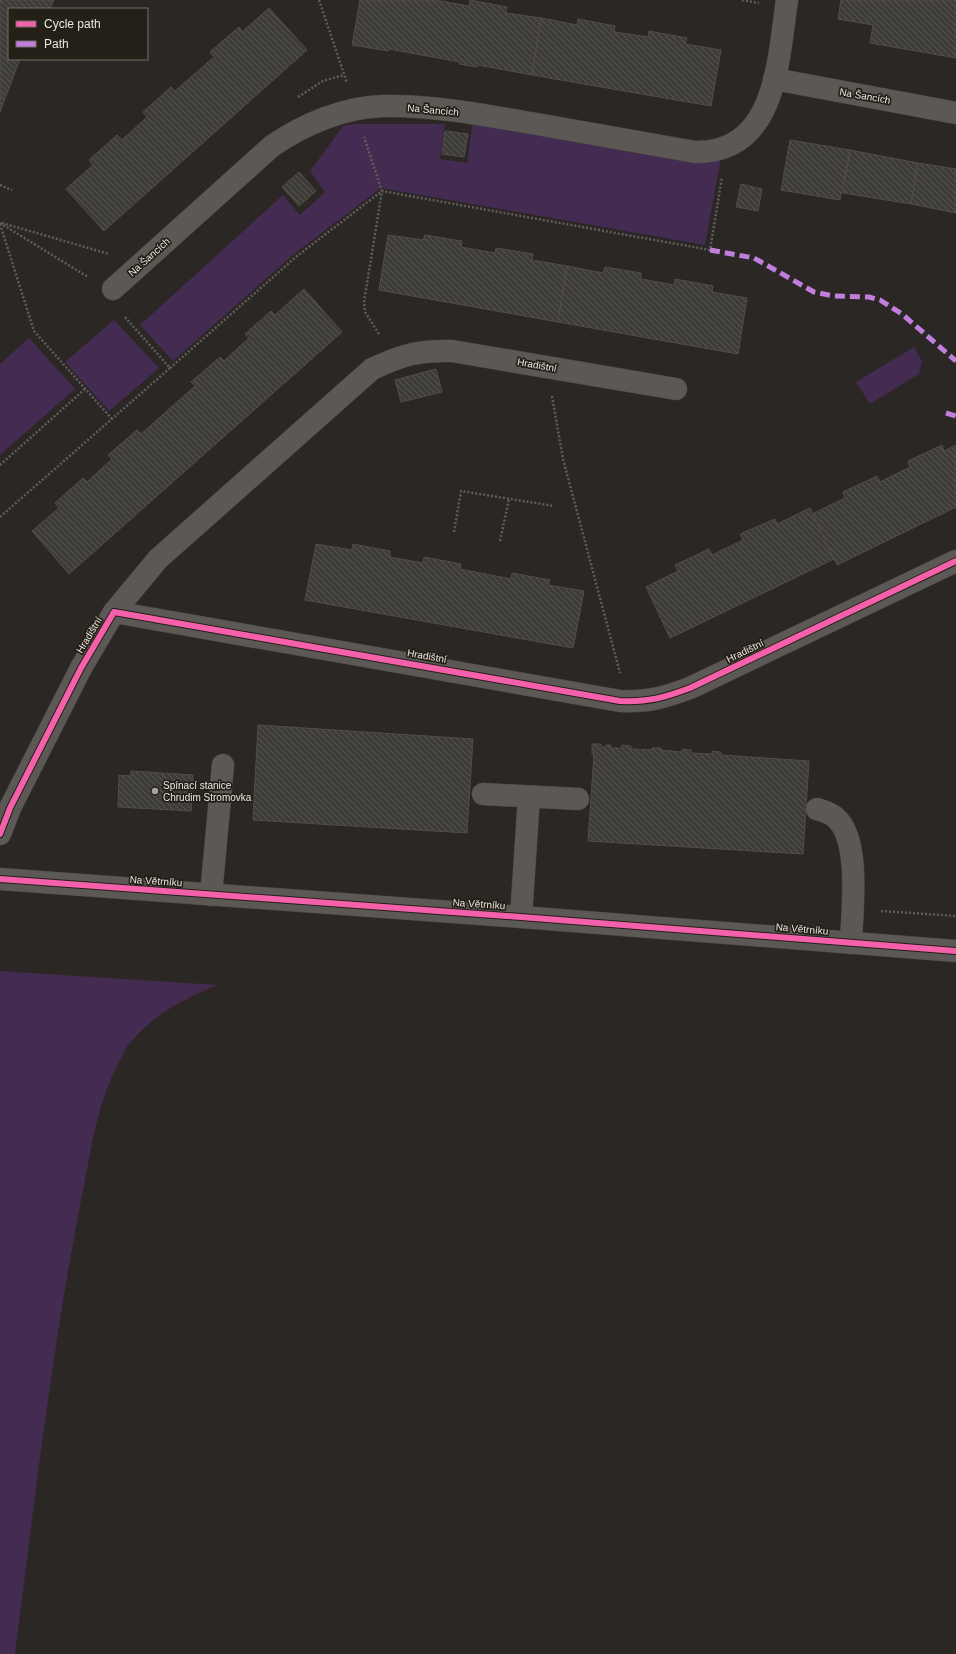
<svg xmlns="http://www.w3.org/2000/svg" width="956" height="1654" font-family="Arial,sans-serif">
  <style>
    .green { fill: #442b51 }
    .building { fill: url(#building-back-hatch); stroke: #504d4a }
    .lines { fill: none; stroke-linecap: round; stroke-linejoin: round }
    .minor-casing { stroke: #46433f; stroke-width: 23 }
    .path { stroke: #605e5c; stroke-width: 2.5; stroke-dasharray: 2 2; stroke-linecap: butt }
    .minor { stroke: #5b5855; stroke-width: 22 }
    .quiet { stroke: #c07fdc; stroke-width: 5; stroke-dasharray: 10 5; stroke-linecap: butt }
    .cycleway-casing { stroke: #241f17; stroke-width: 8 }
    .cycleway { stroke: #f560ab; stroke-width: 6 }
    .poi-dot { fill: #a7a39f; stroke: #241f17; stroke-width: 1.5 }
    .labels { text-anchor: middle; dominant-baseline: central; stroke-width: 3.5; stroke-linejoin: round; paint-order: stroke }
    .street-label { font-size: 10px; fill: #eae6e1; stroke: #241f17 }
    .poi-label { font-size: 10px; fill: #eae6e1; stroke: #241f17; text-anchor: start }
  </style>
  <defs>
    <pattern id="building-back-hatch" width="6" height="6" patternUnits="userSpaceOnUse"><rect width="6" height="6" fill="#3e3c39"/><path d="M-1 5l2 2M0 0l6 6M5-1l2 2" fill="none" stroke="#5a5855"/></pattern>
  </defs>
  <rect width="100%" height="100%" fill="#2a2724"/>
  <g class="green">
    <polygon points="473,119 722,152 705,245 381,188 294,254 173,361 140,325 283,195 300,215 325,192 310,171 343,126 356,124 445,124 440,159 467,163"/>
    <polygon points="114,320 159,368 109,411 65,362"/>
    <polygon points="29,338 75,389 0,455 0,364"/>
    <polygon points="914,347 922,361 919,374 870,404 856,382"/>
    <path d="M0,971L218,985C185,998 153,1015 130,1043C125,1048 123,1056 119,1062C98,1102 93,1141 84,1185C53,1340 35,1497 15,1654H0Z"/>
  </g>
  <g class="building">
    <polygon points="0,0 54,0 50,9 9,9 9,59 20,59 0,112"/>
    <polygon points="360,0 435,0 469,6 470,0 507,7 506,13 541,18 532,75 478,65 477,67 459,64 460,62 389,49 388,51 352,45"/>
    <polygon points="841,0 956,0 956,58 870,43 873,25 838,19"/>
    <polygon points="269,8 307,50 104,231 66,189 93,165 89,160 117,135 122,140 147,117 143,112 171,87 175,91 214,57 210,52 239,27 242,32"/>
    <polygon points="541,18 577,25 578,19 615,26 614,32 648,37 649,31 687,38 685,44 721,50 711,106 532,75"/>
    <polygon points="445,131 468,134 464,157 442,154"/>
    <polygon points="790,140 850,150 840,200 781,190"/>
    <polygon points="850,150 918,163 911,204 843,193"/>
    <polygon points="918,163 956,169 956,213 911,204"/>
    <polygon points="299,172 316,191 299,206 282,187"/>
    <polygon points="741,184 762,189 758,211 736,207"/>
    <polygon points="388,235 423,240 425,235 462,241 461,247 495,253 496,248 533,254 532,260 567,266 558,322 379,290"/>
    <polygon points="567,266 603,273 605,267 641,273 641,279 674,285 675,279 713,286 712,292 747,298 738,354 558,322"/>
    <polygon points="304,289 342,332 69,574 32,531 59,508 55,503 83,478 87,482 112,459 108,455 137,430 141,434 195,386 191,382 220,357 224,361 249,338 245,334 271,311 275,315"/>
    <polygon points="436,369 442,392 401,402 395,380"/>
    <polygon points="942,445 944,451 956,445 956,507 837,565 812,514 845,498 843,492 877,476 880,482 910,467 908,461"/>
    <polygon points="810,508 834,559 670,638 646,587 678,571 675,565 709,549 712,555 743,540 740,534 775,519 777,524"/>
    <polygon points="316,544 352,550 353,544 390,551 390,557 423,563 424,557 461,564 460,569 511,579 512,573 550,580 548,585 584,591 573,648 305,600"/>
    <polygon points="258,725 473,739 467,833 253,820"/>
    <polygon points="592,744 601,744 601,747 606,747 606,745 611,745 610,748 622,748 622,745 631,746 631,749 652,750 652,748 661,748 661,750 682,752 682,749 691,750 691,753 712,754 712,751 721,752 721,755 809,761 803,854 588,841 594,754 592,754"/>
    <polygon points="131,771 193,775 191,811 118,807 119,775 131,776"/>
  </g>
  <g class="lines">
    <g class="minor-casing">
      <g id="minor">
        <polyline points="774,79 956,113"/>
        <path d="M113,289L272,146C304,124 344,107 384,106C433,105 483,115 531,123C586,133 640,142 695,152C777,153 778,60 787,0"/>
        <path d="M114,612L158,559L372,369C402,355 419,350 452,351L676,389"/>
        <polyline points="483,794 578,799"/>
        <path d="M817,809C823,811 831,813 836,818C861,840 852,912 851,943"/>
        <path d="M0,834L10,808L81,668L114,612L620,701C649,702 663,698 690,688L956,561"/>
        <polyline points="0,879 521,917 956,951"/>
        <polyline points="211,895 223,765"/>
        <polyline points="521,917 529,797"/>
      </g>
    </g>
    <g class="path">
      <polyline points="319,0 347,83"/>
      <polyline points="742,0 759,3"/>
      <polyline points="298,97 323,81 344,75"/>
      <polyline points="0,185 12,190"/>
      <polyline points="0,223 88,277"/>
      <polyline points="2,223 109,254"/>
      <polyline points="0,224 34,331 112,419"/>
      <polyline points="379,334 365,312 364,302 382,191 710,250 722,177"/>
      <polyline points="170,368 297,256 382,191 364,137"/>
      <polyline points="552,396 563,459 620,673"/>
      <polyline points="0,465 85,389"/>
      <polyline points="0,517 170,368 124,316"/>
      <polyline points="454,532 461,491 554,506"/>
      <polyline points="500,541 509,499"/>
      <polyline points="881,911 956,916"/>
    </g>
    <use href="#minor" class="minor"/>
    <g class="quiet">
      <polyline points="710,250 754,258 814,292 834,296 869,297 880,300 902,314 956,361"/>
      <polyline points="946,413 956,416"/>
    </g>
    <g class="cycleway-casing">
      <g id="cycleway">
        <path d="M0,834L10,808L81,668L114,612L620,701C649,702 663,698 690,688L956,561"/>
        <polyline points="0,879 521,917 956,951"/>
      </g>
    </g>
    <use href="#cycleway" class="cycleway"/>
  </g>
  <circle class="poi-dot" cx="155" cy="791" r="4"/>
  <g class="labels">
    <g class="street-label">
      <text transform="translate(865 96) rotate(10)">Na Šancích</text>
      <text transform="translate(433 110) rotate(5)">Na Šancích</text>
      <text transform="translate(149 257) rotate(-42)">Na Šancích</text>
      <text transform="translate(537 365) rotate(10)">Hradištní</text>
      <text transform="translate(89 635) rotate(-59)">Hradištní</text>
      <text transform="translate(745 651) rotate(-26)">Hradištní</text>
      <text transform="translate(427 656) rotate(10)">Hradištní</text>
      <text transform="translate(156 881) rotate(4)">Na Větrníku</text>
      <text transform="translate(479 904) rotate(4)">Na Větrníku</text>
      <text transform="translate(802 929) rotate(5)">Na Větrníku</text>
    </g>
    <g class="poi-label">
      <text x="163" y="785">Spínací stanice<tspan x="163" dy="12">Chrudim Stromovka</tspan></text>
    </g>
  </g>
  <rect x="8" y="8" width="140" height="52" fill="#241f17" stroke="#736f68"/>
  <rect x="16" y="21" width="20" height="6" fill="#f560ab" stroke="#736f68"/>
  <text x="44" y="28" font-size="12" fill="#eae6e1">Cycle path</text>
  <rect x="16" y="41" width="20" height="6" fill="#c07fdc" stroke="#736f68"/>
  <text x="44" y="48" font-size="12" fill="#eae6e1">Path</text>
</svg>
